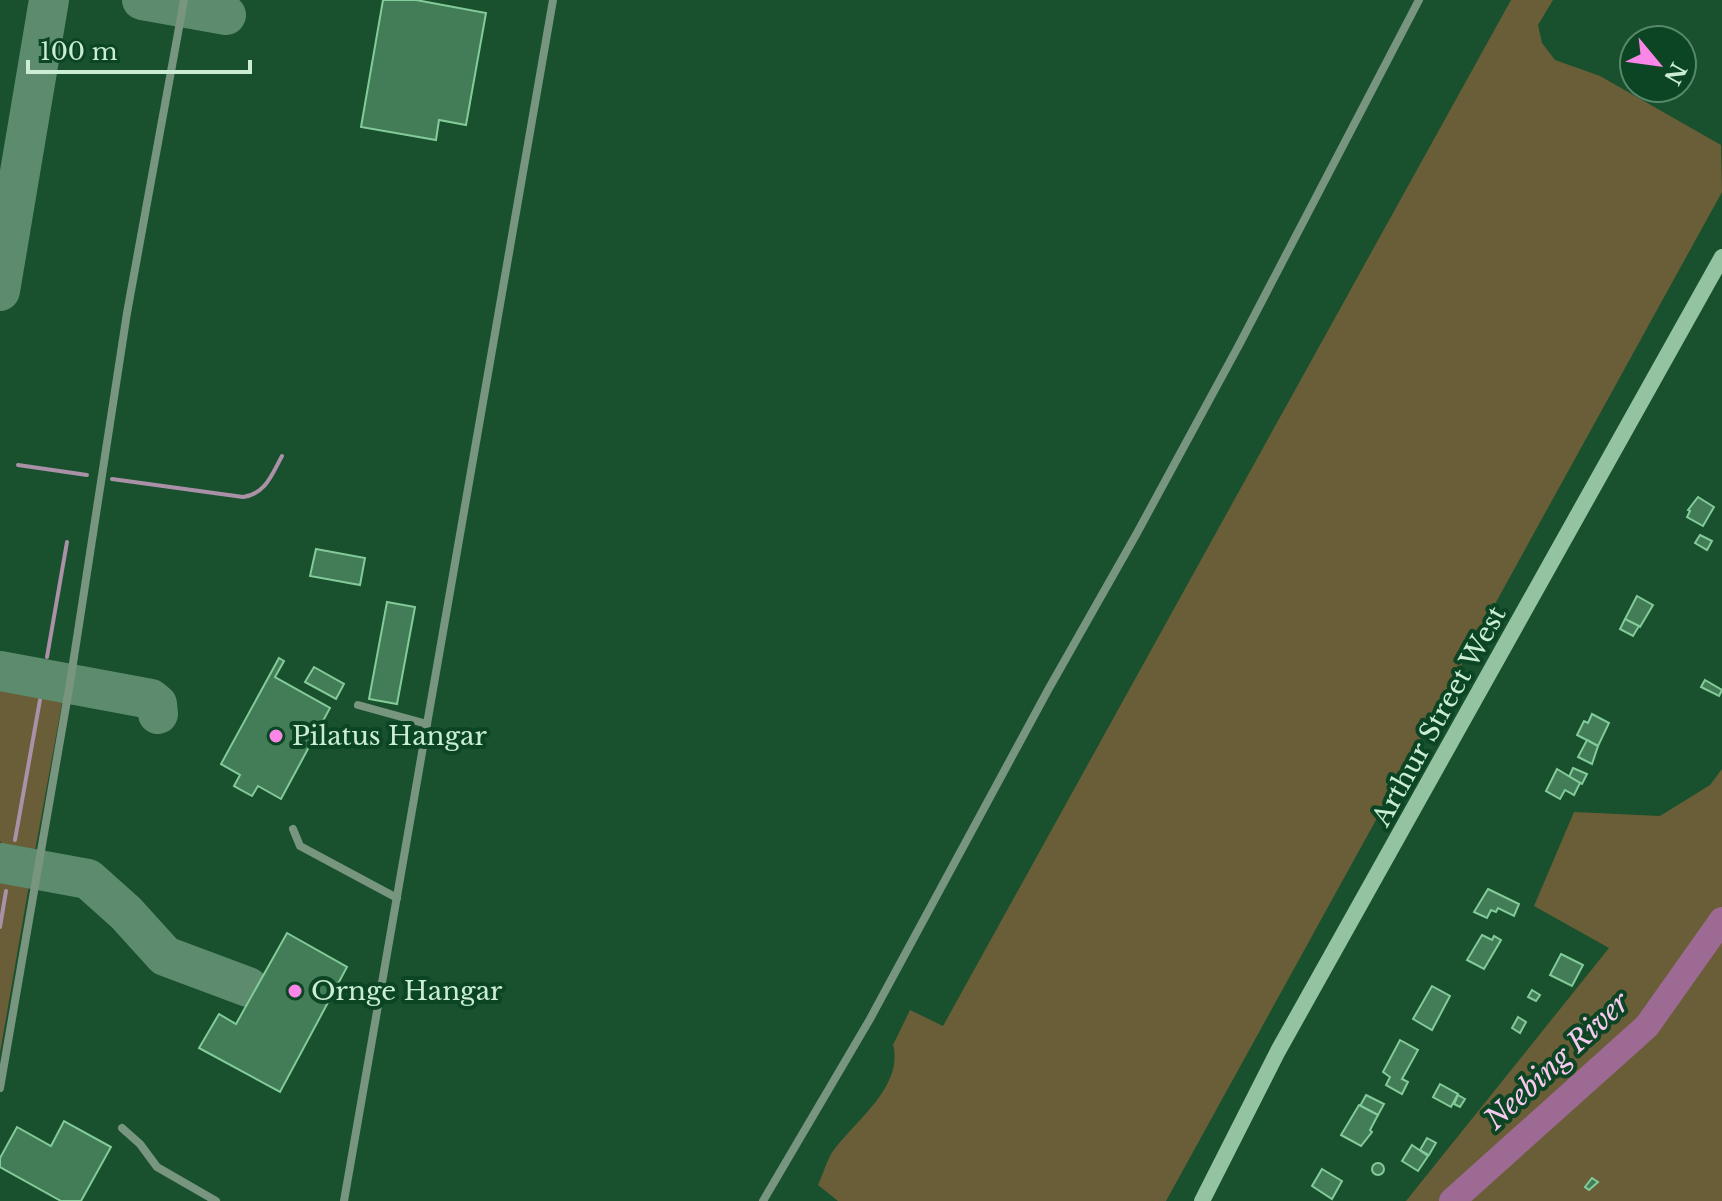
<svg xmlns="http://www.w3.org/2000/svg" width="1722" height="1201" font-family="'Libre Baskerville',serif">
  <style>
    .green { fill: #6a5e38 }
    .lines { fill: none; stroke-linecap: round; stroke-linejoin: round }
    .stream { stroke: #aa91a7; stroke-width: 4 }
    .river { stroke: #9d6a94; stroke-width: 26 }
    .taxiway { stroke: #5c8c6d; stroke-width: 40 }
    .building { fill: #437d57; stroke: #83cb99; stroke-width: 2 }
    .service { stroke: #789580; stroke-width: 8 }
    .secondary { stroke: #94c3a1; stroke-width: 16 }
    .poi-dot { fill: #fa87e8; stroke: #0b4524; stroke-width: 3 }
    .labels { text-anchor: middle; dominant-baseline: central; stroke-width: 8; stroke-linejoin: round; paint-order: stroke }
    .street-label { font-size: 26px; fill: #caedd4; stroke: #0b4524 }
    .poi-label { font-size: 26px; fill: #caedd4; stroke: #0b4524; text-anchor: start }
    .water-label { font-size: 28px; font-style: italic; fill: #f8caef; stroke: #0b4524 }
  </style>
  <rect width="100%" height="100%" fill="#19502e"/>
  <g class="green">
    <path d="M1511,0H1553L1538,25L1542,43L1555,60L1600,76L1721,145L1722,192L1166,1201H838L818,1185C823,1174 827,1160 833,1151C855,1121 904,1086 893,1045L910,1010L943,1026Z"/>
    <polygon points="0,686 63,698 35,851 3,845 0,841"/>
    <polygon points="1722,769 1722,1201 1406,1201 1609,948 1534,906 1574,812 1660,816 1710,785"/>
    <polygon points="0,880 29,885 0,1053"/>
  </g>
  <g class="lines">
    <g class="stream">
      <polyline points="18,465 87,475"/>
      <path d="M112,479L243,497C266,494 272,474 282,456"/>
      <polyline points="47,657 67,542"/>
      <polyline points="15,840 40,700"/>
      <polyline points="0,927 6,891"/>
    </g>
    <polyline class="river" points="1452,1201 1647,1026 1722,920"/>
    <g class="taxiway">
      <polyline points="142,0 226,15"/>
      <polyline points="0,291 49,0"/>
      <polyline points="0,671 151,699 157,704 158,714"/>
      <polyline points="0,863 88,879 126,913 165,956 248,987"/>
    </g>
  </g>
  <g class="building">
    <polygon points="383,0 416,0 486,13 466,125 439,120 436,140 361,127"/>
    <polygon points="1698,497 1714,507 1703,526 1687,517 1690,511 1688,510"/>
    <polygon points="1700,535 1712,541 1707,550 1695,543"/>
    <polygon points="316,549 365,558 360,585 310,576"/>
    <polygon points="1637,596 1653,605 1640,627 1625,619"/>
    <polygon points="387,602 415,607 397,704 369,699"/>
    <polygon points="1625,619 1639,626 1633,636 1620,629"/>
    <polygon points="279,658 284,661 275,677 330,708 281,799 258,786 252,796 234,786 240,775 221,764"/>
    <polygon points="314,667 344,684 336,699 305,682"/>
    <polygon points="1705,680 1722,690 1719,696 1701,687"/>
    <polygon points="1592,714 1609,723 1598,746 1577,735 1584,721 1588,723"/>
    <polygon points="1587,740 1598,746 1592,764 1578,757"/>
    <polygon points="1573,768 1587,774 1582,784 1569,777"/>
    <polygon points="1557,769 1580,783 1574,795 1565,790 1560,799 1546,791"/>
    <polygon points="1488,889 1519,904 1514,916 1498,908 1496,912 1491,910 1487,918 1474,912"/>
    <polygon points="287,933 347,967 280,1092 199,1048 219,1014 236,1024"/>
    <polygon points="1482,935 1492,940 1494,936 1501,940 1484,969 1467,960"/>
    <polygon points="1561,954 1583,965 1572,986 1550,975"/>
    <polygon points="1432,986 1450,996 1432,1030 1413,1019"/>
    <polygon points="1532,990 1540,995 1536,1001 1528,997"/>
    <polygon points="1518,1017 1526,1022 1520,1033 1512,1028"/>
    <polygon points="1400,1040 1418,1050 1402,1079 1408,1082 1402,1094 1386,1085 1390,1077 1383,1072"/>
    <polygon points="1440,1084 1458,1094 1451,1107 1433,1097"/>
    <polygon points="1366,1095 1384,1104 1378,1115 1360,1106"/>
    <polygon points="1458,1095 1465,1099 1460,1107 1454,1104"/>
    <polygon points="1359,1105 1378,1115 1370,1130 1372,1132 1361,1146 1341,1135"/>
    <polygon points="64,1121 111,1147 81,1201 61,1201 0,1167 0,1158 17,1127 51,1146"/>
    <polygon points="1427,1138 1436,1143 1429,1155 1420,1150"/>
    <polygon points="1412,1145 1428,1156 1418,1171 1402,1161"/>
    <circle cx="1378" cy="1169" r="6"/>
    <polygon points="1322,1169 1342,1181 1332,1199 1312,1186"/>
    <polygon points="1592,1178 1598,1182 1589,1190 1585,1187"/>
  </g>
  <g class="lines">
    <g class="service">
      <polyline points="358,705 427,724"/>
      <polyline points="293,829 300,846 397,898"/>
      <polyline points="0,1088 70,683 127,313 184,0"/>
      <polyline points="122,1128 140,1144 157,1167 216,1201"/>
      <polyline points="344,1201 553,0"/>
      <polyline points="763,1201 870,1019 1048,690 1137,533 1239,345 1419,0"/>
    </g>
    <polyline class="secondary" points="1202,1201 1278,1051 1722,257"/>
  </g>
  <g class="poi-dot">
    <circle cx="276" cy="736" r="8"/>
    <circle cx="295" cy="991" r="8"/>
  </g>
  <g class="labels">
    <g class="street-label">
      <text transform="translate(1439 716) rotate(-61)">Arthur Street West</text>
    </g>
    <g class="poi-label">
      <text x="292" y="736">Pilatus Hangar</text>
      <text x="311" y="991">Ornge Hangar</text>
    </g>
    <g class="water-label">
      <text transform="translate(1557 1061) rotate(-43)">Neebing River</text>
    </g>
  </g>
  <g transform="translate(1658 64) rotate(119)"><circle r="38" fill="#0b4524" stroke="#57886a" stroke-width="2"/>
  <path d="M0-6L14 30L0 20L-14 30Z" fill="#fa87e8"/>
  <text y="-12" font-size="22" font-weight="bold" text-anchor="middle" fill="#caedd4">N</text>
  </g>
  <path d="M28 60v12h222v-12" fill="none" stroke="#caedd4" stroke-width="4"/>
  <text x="40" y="60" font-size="24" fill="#caedd4" stroke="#0b4524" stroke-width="6" paint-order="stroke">100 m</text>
</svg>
